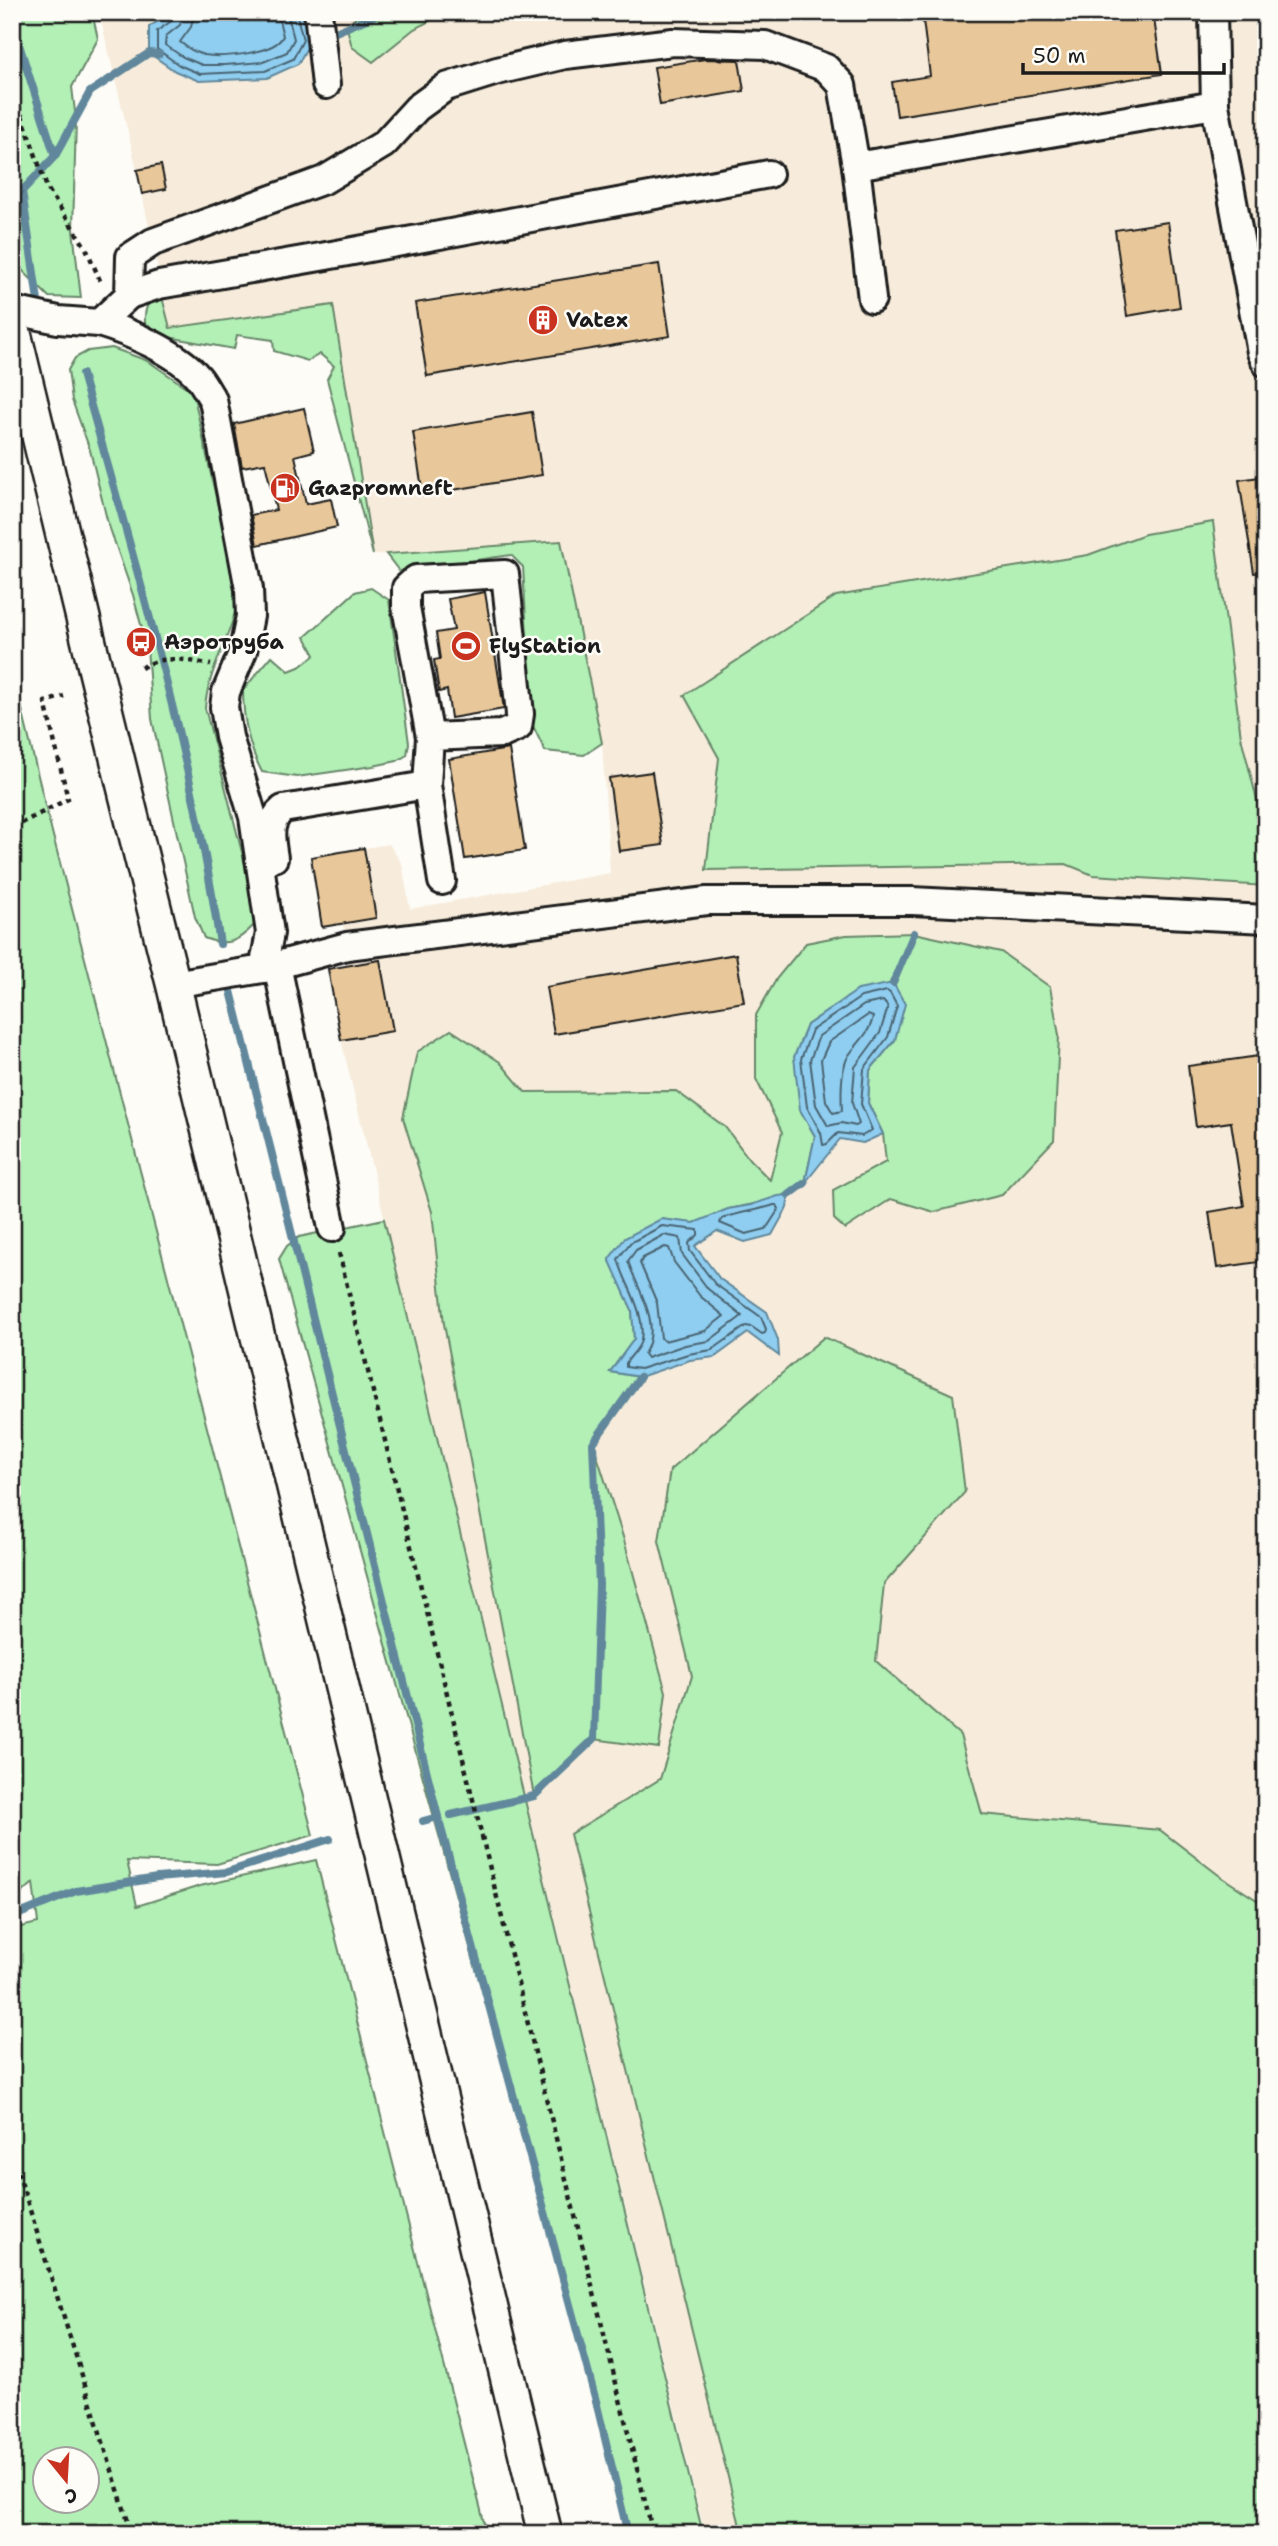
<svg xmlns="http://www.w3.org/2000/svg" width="1278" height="2546" font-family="'Shantell Sans',sans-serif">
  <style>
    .built { fill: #f7ecdb }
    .green { fill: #b2f0b6; stroke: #678669; stroke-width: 2; fill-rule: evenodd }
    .water { fill: #8fcef0; stroke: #61879b; stroke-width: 2 }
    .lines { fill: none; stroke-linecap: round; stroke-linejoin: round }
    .shore { stroke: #4a6371; stroke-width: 2 }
    .stream { stroke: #61879b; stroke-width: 8 }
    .building { fill: #e8c89a; stroke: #1c1c1c; stroke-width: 2 }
    .minor-casing { stroke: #1c1c1c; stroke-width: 32 }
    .major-casing { stroke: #1c1c1c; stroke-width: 38 }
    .path { stroke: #1c1c1c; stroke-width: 4.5; stroke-dasharray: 5 5; stroke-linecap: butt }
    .minor { stroke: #fdfcf7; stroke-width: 26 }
    .major { stroke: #fdfcf7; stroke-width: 33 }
    .labels { text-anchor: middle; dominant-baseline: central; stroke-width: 5; stroke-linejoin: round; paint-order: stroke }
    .poi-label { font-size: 21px; font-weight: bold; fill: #1c1c1c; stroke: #fdfcf7; text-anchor: start }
  </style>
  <rect width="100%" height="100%" fill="#fdfcf7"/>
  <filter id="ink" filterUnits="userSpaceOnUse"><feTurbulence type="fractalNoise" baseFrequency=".0143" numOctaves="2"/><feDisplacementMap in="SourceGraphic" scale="14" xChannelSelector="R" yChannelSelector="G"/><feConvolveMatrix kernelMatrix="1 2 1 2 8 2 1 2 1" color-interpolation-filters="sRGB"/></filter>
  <g filter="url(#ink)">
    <polygon class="built" points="99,12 1266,12 1266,2534 705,2534 341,1040 328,969 348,965 343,924 322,927 311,857 389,844 402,864 410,909 610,873 602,743 561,542 373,555 333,305 170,328 137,170"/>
    <g class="green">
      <polygon points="12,12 92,12 98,39 72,87 76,120 73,230 81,298 49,297 18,266 12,246"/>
      <polygon points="360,12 447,12 414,29 373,62 352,47 347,28"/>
      <path d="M161,293L170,328L333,305L373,555L327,379L334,366L320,354L308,361L274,351L273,340L237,335L234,349L168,337L145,323C144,307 148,301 161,293Z"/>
      <path d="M112,348L148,361L193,392L238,598C232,637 208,668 205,708L245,864L254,907V925C238,942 227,947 204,938L195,917L152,719L147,647L133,595L107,520L90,450L72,400L68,370L75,358L88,351Z"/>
      <polygon points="1213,522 1241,737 1266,835 1266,886 1093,875 1066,864 706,870 719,758 684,695 836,596 1088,555 1145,534"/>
      <polygon points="561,541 602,743 584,755 545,751 532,724 523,567 511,555 399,571 386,554"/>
      <path d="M371,588L389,600L409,743L407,755L397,761L373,766L297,777L262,772C248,746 243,720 243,690L272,656L289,671L299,667L315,655L305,637L355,592Z"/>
      <path d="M12,668L46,809L313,1835L217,1864L127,1861L137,1906L200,1886L316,1860L487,2534H12V1929L38,1923L33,1883L12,1902ZM46,2458H88V2500H46Z"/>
      <path d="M914,933L1001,952L1050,987L1059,1035L1054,1140L1002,1195L934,1212L891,1199L845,1229L834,1219L833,1190L886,1162L883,1134L868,1103L870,1070L895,1040L831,1009L807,1025L800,1110L815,1136L805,1183C783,1200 756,1203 729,1209C717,1212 706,1221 694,1223C684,1224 671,1220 661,1219L610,1259L632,1310L634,1339L610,1372L640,1377L593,1443L624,1540L666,1692L659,1748L594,1739L534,1796L444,1324L432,1212L403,1118L417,1052L451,1030L500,1062L525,1092L676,1091L725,1127L750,1160L770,1180L782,1132L756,1079V1015L777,978L806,943L846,935Z"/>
      <polygon points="384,1219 703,2534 627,2534 596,2401 279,1259 287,1246 299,1237"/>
      <polygon points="824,1337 953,1395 965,1492 884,1584 876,1661 960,1735 982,1814 1160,1830 1220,1876 1266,1906 1266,2534 742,2534 570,1834 660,1779 692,1676 659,1541 670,1470"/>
    </g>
    <g class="water">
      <polygon points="172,12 300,12 307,19 310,42 298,64 267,78 199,81 175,71 149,53 149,27"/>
      <polygon points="893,983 905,1004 895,1040 870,1070 868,1103 883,1134 863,1143 840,1139 805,1183 815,1136 800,1110 794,1057 807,1025 858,990"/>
      <polygon points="789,1195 787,1208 772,1235 745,1242 717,1231 695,1246 720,1279 767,1312 778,1340 779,1356 748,1333 715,1357 690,1360 640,1377 610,1372 634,1339 632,1310 609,1259 625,1238 661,1219 694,1223 728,1209 751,1205 778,1196"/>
    </g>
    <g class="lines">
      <g class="shore">
        <polyline points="175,12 173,20 157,31 157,49 179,65 200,74 265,71 293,59 303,40 296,12"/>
        <polyline points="184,12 180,25 166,36 165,45 183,57 202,65 225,65 263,62 287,52 294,39 287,12"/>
        <path d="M194,12L191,27L180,42C186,47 196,53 204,55C222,58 275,54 283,36L277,12"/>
        <polygon points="887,991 890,993 897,1006 888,1037 864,1069 861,1104 872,1130 862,1136 838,1133 827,1144 823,1145 821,1133 807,1107 801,1059 812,1030 861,997"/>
        <polygon points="883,1001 888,1007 880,1033 855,1067 852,1103 859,1124 856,1126 841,1123 828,1126 816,1105 810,1060 819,1036 864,1005"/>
        <path d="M868,1015L873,1017C870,1033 858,1042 849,1055C840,1069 841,1095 842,1111L833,1113L826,1101L821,1060L829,1042Z"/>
        <path d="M774,1205H777L779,1209L766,1229L746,1234L720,1223L722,1219C738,1212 757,1211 774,1205Z"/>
        <path d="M662,1226L698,1230V1235L689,1243L690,1251L715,1284L761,1317L766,1329L765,1333L762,1334L752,1327L746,1326L712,1350L688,1354L640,1369L626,1367V1363C630,1356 640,1348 641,1340C646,1311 625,1285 618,1259L630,1243Z"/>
        <path d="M664,1235L680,1238L682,1254L708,1289L742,1316L709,1341L685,1345L647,1358L644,1354C663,1324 637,1289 628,1261L636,1250Z"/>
        <polygon points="665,1247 669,1248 674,1262 700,1296 724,1316 705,1331 664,1341 661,1338 657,1303 640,1263 643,1258"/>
      </g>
      <g class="stream">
        <polyline points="12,23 55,156"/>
        <polyline points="326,36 383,12"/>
        <polyline points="12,184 22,191 55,156 90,92 149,53 159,54"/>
        <polyline points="22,191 38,301"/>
        <path d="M82,374C135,562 191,750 220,944"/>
        <polyline points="893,983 914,933"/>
        <polyline points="231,991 438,1817 596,2401 628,2534"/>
        <polyline points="789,1195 805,1183"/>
        <polyline points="451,1815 534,1796 594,1739 599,1585 593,1443 640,1377"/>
        <polyline points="423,1821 438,1817"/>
        <polyline points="12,1917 76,1891 157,1878 227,1872 330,1839"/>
      </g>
    </g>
    <g class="building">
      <polygon points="922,12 1153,12 1162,74 897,116 892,82 930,76"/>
      <polygon points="705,59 739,60 744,91 660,105 654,67"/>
      <polygon points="161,165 166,189 142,194 137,170"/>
      <polygon points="1168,222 1180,307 1127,316 1115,230"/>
      <polygon points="659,264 670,336 427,376 415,303"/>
      <polygon points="304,408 314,451 295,456 306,504 331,499 337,527 257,545 251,515 276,510 265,463 242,467 234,424"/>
      <polygon points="532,412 542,475 423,495 413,432"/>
      <polygon points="1266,476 1266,572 1254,573 1239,480"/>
      <polygon points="485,592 504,709 451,718 447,690 439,692 434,660 440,659 436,633 454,630 448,599"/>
      <polygon points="509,749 525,850 465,859 449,759"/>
      <polygon points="652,772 663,845 619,851 609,778"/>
      <polygon points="364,848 376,918 322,927 311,857"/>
      <polygon points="736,954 744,1002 554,1034 546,987"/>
      <polygon points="380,960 393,1031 341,1040 328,969"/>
      <polygon points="1266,1055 1266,1261 1217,1268 1209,1212 1244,1206 1231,1122 1196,1127 1188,1066"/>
    </g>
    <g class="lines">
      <g class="minor-casing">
        <g id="minor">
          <polyline points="318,12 326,85"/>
          <polyline points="1213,12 1215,105 1261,352 1266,363"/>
          <polyline points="856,166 872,299"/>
          <polyline points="129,295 159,285 326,256 769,174"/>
          <polyline points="12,310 58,320 99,323 129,295 130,257 153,242 324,180 384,144 417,108 446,87 497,71 565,55 673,42 765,45 826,68 842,85 856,166 1215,105"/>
          <path d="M99,323C129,332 177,352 198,377C204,384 208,393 213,400L249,589L250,616L243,651L226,692L224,707L229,737L253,817L270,933L263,969"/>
          <polyline points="430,737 502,734 518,727 520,714 505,574 416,579 406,588 406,607 430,737 427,785 442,881"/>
          <path d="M274,858C271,839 267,822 283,809L427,785"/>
          <polyline points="277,965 332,1228"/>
          <polyline points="174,987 185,982 263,969 347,946 707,901 912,901 1266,919"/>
        </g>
      </g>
      <g class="major-casing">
        <path id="major" d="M12,325C66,546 118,767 174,987L545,2534"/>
      </g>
      <g class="path">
        <polyline points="12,86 47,188 86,248 102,285"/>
        <path d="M141,668C164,654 187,660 211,665"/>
        <polyline points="12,828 68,799 45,702 64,696"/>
        <polyline points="339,1253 653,2534"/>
        <polyline points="12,2153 132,2534"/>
      </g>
      <use href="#minor" class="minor"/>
      <use href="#major" class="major"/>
    </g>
  </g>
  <defs>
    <g id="building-disc" transform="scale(1.575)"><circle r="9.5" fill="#c8321e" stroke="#fdfcf7"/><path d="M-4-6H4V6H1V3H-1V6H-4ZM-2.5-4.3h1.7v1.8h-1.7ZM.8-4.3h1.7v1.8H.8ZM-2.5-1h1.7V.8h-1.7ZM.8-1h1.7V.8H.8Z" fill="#fff"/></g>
    <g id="fuel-disc" transform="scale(1.575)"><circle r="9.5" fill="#c8321e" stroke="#fdfcf7"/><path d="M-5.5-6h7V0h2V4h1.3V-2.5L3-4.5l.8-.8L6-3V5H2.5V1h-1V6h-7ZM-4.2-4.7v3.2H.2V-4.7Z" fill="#fff"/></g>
    <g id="bus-disc" transform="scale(1.575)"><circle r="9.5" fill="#c8321e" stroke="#fdfcf7"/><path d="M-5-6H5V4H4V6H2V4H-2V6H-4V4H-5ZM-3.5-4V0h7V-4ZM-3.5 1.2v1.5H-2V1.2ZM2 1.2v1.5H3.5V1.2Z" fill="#fff"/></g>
    <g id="stadium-disc" transform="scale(1.575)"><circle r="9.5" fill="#c8321e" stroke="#fdfcf7"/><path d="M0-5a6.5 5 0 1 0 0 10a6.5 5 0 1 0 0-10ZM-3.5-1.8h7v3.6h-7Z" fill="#fff"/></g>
  </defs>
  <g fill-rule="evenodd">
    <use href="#building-disc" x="543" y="320"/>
    <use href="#fuel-disc" x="285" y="488"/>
    <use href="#bus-disc" x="141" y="642"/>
    <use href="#stadium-disc" x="466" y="646"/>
  </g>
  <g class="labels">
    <g class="poi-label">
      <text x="566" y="320">Vatex</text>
      <text x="308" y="488">Gazpromneft</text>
      <text x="164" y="642">Аэротруба</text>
      <text x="489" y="646">FlyStation</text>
    </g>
  </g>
  <rect width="1278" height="2546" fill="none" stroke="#fdfcf7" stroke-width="42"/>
  <rect x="21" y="21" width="1236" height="2504" fill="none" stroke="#1c1c1c" stroke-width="2.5" filter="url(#ink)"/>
  <g transform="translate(66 2480) rotate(162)"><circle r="33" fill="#fdfcf7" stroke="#a3a29f" stroke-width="2"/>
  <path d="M0-5L12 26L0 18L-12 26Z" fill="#c8321e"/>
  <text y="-10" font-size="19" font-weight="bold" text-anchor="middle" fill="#1c1c1c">С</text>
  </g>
  <path d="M1023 63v10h201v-10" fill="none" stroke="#1c1c1c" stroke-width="3.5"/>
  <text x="1033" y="63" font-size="21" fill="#1c1c1c" stroke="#fdfcf7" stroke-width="5" paint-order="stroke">50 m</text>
</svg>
